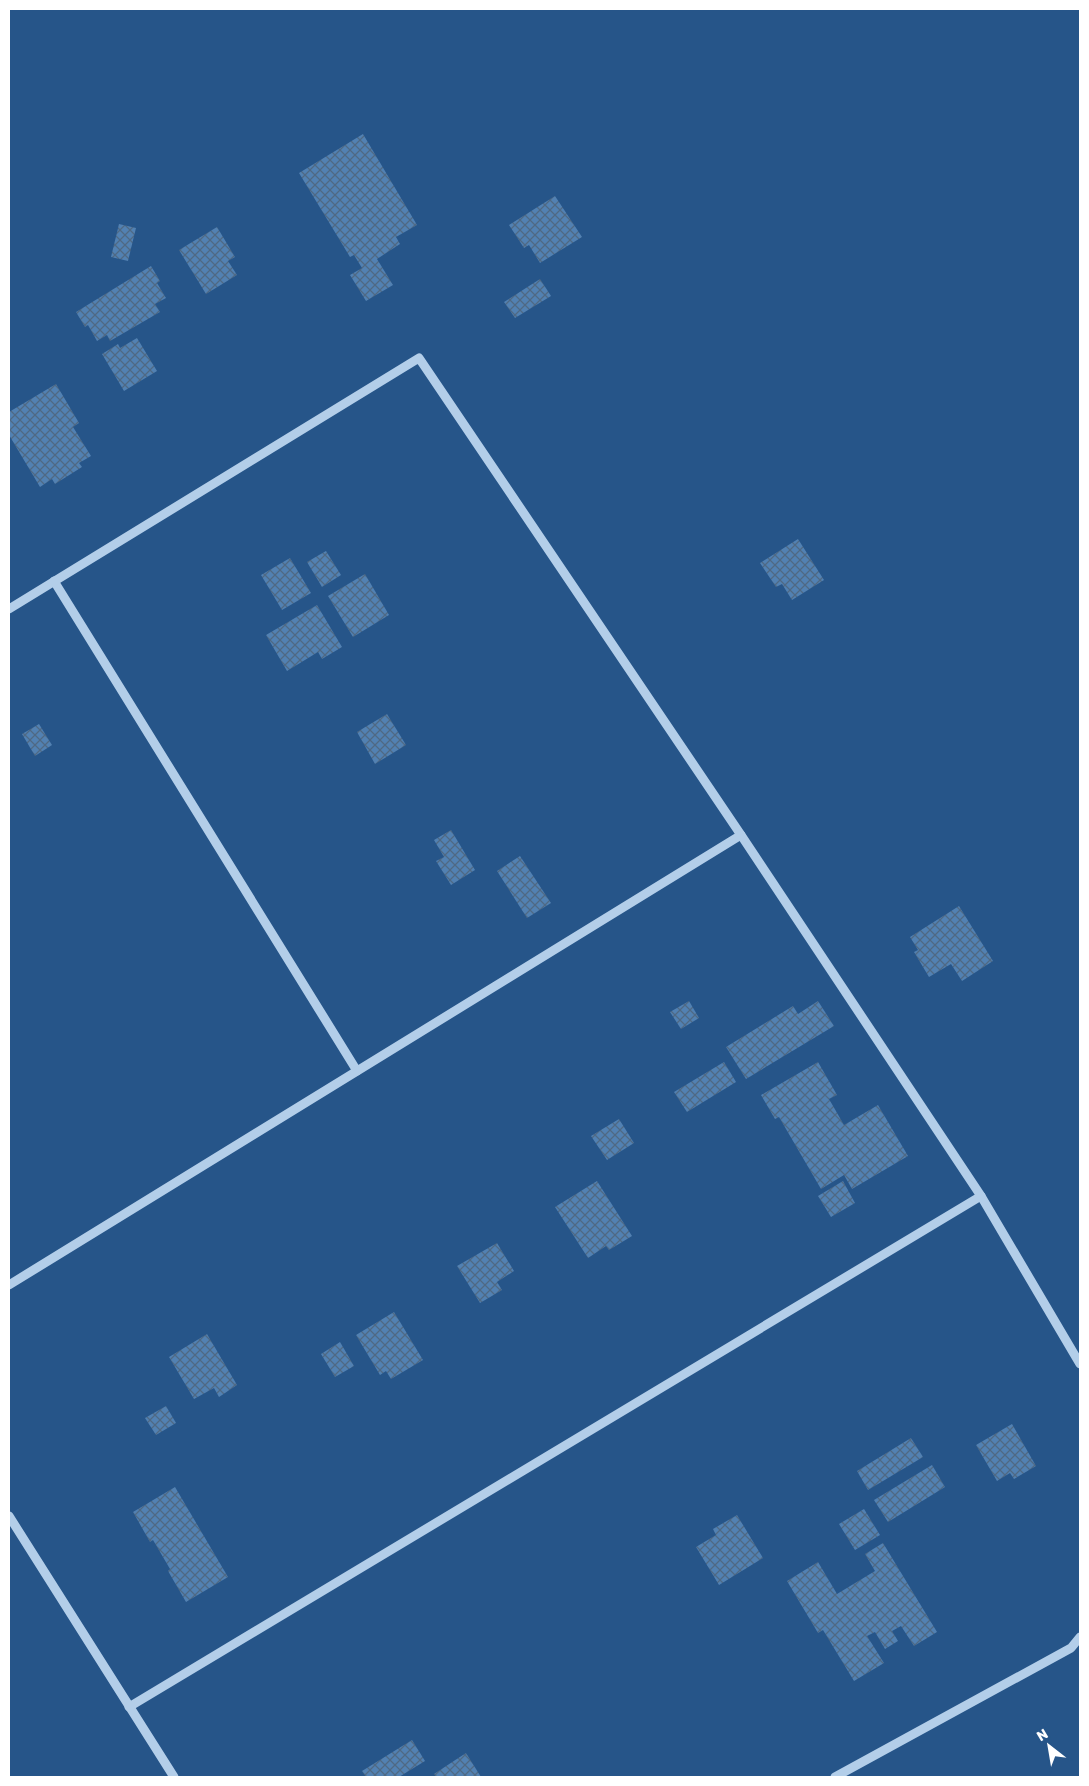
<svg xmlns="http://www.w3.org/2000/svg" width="1089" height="1786" font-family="Rubik,sans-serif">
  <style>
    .building { fill: url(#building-cross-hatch) }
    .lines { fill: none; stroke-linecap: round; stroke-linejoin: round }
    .minor { stroke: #b3cee9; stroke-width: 9 }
  </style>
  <defs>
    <pattern id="building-cross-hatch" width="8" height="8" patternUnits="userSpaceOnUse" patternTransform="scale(1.25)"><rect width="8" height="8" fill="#5281b2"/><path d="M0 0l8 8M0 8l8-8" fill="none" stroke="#4f6984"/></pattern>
  </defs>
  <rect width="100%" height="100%" fill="#265589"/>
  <g class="building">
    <polygon points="363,134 417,225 396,237 400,244 377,259 393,285 366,301 350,275 362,268 354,255 350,257 299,173"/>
    <polygon points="555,196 582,237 540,263 529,245 524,248 509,225"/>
    <polygon points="119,224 136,228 128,261 111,257"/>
    <polygon points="217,227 235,257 228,261 237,275 206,294 179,250"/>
    <polygon points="151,266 160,281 157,283 166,298 155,304 160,312 110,341 107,335 97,341 88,325 85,327 76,312"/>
    <polygon points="540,279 551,296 515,318 504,302"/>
    <polygon points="137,338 157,371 124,391 102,354 118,344 120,348"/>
    <polygon points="56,384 79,423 73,427 91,456 79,463 82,467 55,484 52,479 40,487 9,435 9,412"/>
    <polygon points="798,539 824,580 792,600 782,584 776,587 760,563"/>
    <polygon points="326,551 341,575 322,587 307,562"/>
    <polygon points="290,558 311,593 282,610 261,575"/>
    <polygon points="365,574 389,615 353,637 328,596"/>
    <polygon points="317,605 342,647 322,659 318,652 287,671 266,635"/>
    <polygon points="387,714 406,745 375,764 357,732"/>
    <polygon points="39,724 52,745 35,756 22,734"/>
    <polygon points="451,830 475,870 451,885 436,861 444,857 434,840"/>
    <polygon points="520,856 551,903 527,918 497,871"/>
    <polygon points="959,906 993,961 962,981 951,964 929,977 914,952 918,950 910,937"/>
    <polygon points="689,1001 699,1018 681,1029 670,1012"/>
    <polygon points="818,1001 834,1026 746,1079 726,1047 793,1006 798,1014"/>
    <polygon points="724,1062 736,1082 687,1112 674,1092"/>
    <polygon points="818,1062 837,1095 829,1099 844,1125 878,1105 908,1156 852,1189 844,1175 821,1189 779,1117 775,1119 761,1095"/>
    <polygon points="619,1119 634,1143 607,1160 591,1136"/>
    <polygon points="597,1181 632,1236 609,1250 606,1246 588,1258 555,1207"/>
    <polygon points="843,1181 855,1203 831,1217 818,1196"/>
    <polygon points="497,1243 514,1271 497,1282 502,1290 480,1303 457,1266"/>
    <polygon points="394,1312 423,1360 391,1379 386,1371 380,1375 356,1335"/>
    <polygon points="207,1334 237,1385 219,1397 214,1388 194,1399 169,1357"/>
    <polygon points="340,1342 354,1366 335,1377 321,1354"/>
    <polygon points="166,1406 176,1423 156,1435 145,1418"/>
    <polygon points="1012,1424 1036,1466 1014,1479 1010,1473 997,1481 976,1445"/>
    <polygon points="911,1438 923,1457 868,1490 857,1471"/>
    <polygon points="932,1465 945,1487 888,1522 874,1500"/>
    <polygon points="175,1487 228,1577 186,1602 168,1571 170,1569 153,1540 150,1542 133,1512"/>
    <polygon points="864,1509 880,1535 855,1550 839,1524"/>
    <polygon points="737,1515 763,1558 719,1585 696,1547 716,1535 713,1529"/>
    <polygon points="883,1543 937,1632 914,1646 901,1626 892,1631 898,1641 885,1649 875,1632 867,1636 884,1663 854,1681 823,1630 818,1633 787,1581 818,1562 837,1594 875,1571 865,1554"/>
    <polygon points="412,1740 425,1761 399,1777 366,1777 362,1771"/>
    <polygon points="466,1753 481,1777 436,1777 434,1774"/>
  </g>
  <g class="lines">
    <g class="minor">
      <polyline points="54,581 357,1071"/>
      <polyline points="9,609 419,358 741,835 981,1196 1080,1364"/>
      <polyline points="9,1285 741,835"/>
      <polyline points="9,1516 174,1777"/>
      <polyline points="129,1707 981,1196"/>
      <polyline points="835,1777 1071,1648 1080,1637"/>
    </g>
  </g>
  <rect width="1089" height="1786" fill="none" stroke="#ffffff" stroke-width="20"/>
  <g transform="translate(1049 1746) rotate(329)" stroke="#265589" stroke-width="4" paint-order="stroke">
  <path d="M0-4L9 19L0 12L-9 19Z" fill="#ffffff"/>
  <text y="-8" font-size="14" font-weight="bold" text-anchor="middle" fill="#ffffff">N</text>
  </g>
</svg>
